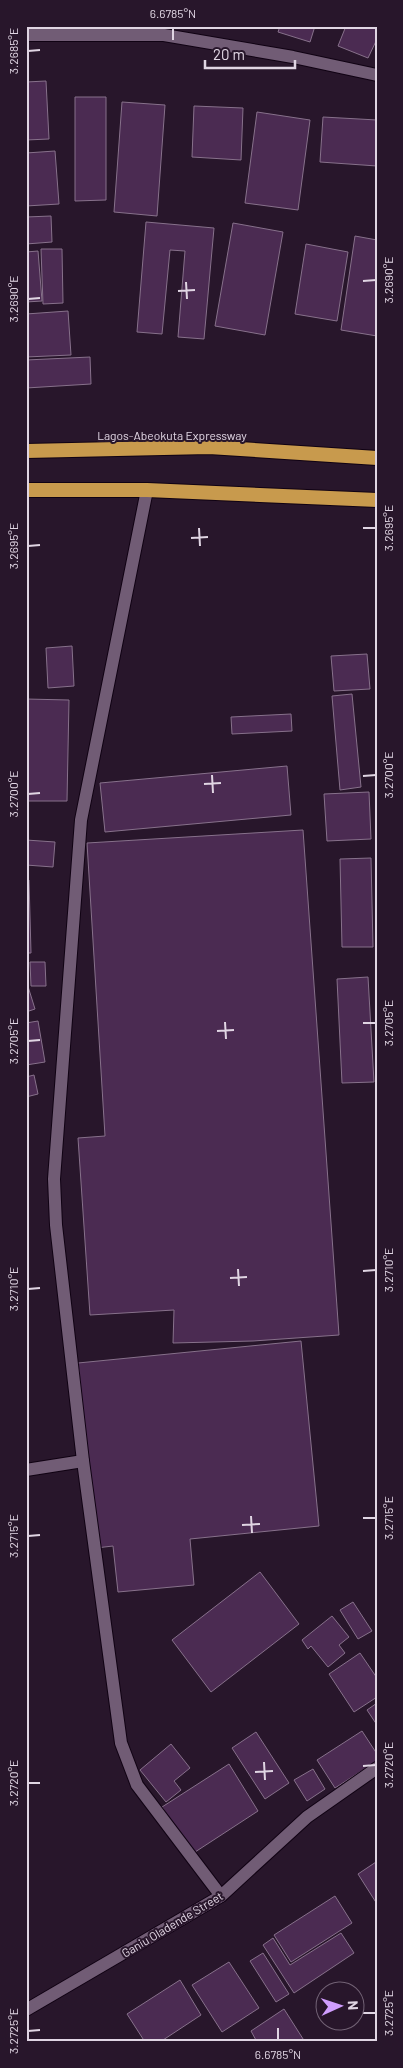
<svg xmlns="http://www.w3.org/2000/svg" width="403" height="2068" font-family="Barlow,sans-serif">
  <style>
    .building { fill: #4b2b52; stroke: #87718b }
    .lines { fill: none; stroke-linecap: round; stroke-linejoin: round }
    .minor-casing { stroke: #100213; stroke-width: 14 }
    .secondary-casing { stroke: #100213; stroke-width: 14 }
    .trunk-casing { stroke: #100213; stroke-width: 16 }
    .minor { stroke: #715c75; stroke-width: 12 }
    .secondary { stroke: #715c75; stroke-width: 12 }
    .trunk { stroke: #c89a4d; stroke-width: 14 }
    .ticks { fill: none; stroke: #e0d5e3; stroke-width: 2 }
    .labels { text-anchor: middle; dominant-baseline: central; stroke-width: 4; stroke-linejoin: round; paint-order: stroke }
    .street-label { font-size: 12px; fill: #e0d5e3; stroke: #28162b }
    .neatline { fill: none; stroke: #e0d5e3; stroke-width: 2 }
    .ticks-label { font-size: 12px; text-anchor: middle; fill: #e0d5e3 }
  </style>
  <rect width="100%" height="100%" fill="#28162b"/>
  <g class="building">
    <polygon points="280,26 315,26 310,42 278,32"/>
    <polygon points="346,26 377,26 377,39 368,58 338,46"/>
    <polygon points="46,81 49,139 26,140 26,82"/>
    <polygon points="75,97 106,97 106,200 75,201"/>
    <polygon points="122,102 165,105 157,216 114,212"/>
    <polygon points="194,106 243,108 241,160 192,157"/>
    <polygon points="257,112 310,120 298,210 245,203"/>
    <polygon points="323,117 377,120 377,166 320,162"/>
    <polygon points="55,151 59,204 26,206 26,153"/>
    <polygon points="51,216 52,242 26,244 26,217"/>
    <polygon points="146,222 214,228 204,339 178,337 185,251 170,250 162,334 137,332"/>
    <polygon points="233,223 283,232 265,335 215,326"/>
    <polygon points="355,236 377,240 377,336 341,330"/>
    <polygon points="306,244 348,252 337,321 295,314"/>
    <polygon points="41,249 62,249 63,303 43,304"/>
    <polygon points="38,251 42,301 26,302 26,252"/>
    <polygon points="68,311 71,355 26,357 26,314"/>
    <polygon points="90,357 91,384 26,388 26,360"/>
    <polygon points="72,646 74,686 48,688 46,648"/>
    <polygon points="367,654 370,689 334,691 331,656"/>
    <polygon points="352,694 361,787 340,790 332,696"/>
    <polygon points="26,699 69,700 67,801 26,801"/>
    <polygon points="291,714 292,731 232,734 231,717"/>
    <polygon points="287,766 291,815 105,832 100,783"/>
    <polygon points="369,792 371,839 327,841 324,794"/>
    <polygon points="303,830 339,1335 253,1341 173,1343 174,1310 90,1315 78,1138 105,1136 87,843"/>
    <polygon points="26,840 55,842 53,867 26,865"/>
    <polygon points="371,858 373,947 342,947 340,859"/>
    <polygon points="26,880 29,880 31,953 26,953"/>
    <polygon points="30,962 45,962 46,986 31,986"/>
    <polygon points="368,977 374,1082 342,1083 337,979"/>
    <polygon points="26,980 35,1009 26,1012"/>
    <polygon points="38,1021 45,1062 26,1065 26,1023"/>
    <polygon points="34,1075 38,1094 26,1097 26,1077"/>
    <polygon points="301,1341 319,1526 190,1539 194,1585 118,1592 113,1546 96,1548 78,1363"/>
    <polygon points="260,1572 299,1624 211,1692 172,1640"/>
    <polygon points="353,1602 372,1631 358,1639 340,1610"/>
    <polygon points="332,1616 349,1637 339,1645 345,1653 328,1667 311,1646 308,1649 302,1640"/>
    <polygon points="360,1653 377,1678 377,1697 354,1712 329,1674"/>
    <polygon points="377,1703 377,1725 367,1710"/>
    <polygon points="362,1731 377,1754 377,1761 335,1788 317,1760"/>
    <polygon points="256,1732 289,1783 265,1799 232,1748"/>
    <polygon points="171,1744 190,1768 174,1781 181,1790 166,1802 140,1770"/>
    <polygon points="229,1764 258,1811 192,1854 162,1807"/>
    <polygon points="313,1769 325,1789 307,1801 294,1780"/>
    <polygon points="376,1862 377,1863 377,1904 358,1874"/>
    <polygon points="335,1896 352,1923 291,1962 274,1935"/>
    <polygon points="341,1933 354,1953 294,1993 263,1945 273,1938 290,1965"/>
    <polygon points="263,1953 289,1994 276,2002 250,1961"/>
    <polygon points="229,1962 259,2008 222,2032 192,1985"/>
    <polygon points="180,1980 201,2015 160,2042 145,2042 127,2014"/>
    <polygon points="284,2009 305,2042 257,2042 251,2031"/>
  </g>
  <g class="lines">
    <g class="minor-casing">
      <g id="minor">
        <polyline points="26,35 164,35 293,57 377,75"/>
        <polyline points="26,1470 83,1461"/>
        <polyline points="26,2010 221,1896 307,1817 377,1768"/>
      </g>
    </g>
    <g class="secondary-casing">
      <polyline id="secondary" points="147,490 81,820 54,1179 56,1225 83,1461 121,1743 137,1785 221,1896"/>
    </g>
    <g class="trunk-casing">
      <g id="trunk">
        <polyline points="26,451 209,447 377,458"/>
        <polyline points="26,490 147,490 377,500"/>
      </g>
    </g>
    <use href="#minor" class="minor"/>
    <use href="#secondary" class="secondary"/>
    <use href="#trunk" class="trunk"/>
  </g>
  <path class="ticks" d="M173,28V40M28,51L40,50M363,281L376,280M186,282L187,299M178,291L195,290M28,299L40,298M199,528L200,546M363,528H376M191,538L208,537M28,546L40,545M212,775L213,793M363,776L376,775M204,784L221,783M28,794L40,793M225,1022L226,1039M363,1023H376M217,1031L234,1030M28,1041L40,1040M238,1269L239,1286M363,1271L376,1270M230,1278L247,1277M28,1289L40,1288M251,1516L252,1533M363,1518H376M242,1525L260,1524M28,1536L40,1535M264,1762L265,1780M363,1766L376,1765M255,1772L273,1771M28,1783H40M363,2013H376M278,2028V2040M28,2031L40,2030"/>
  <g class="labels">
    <g class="street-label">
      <text x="172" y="435">Lagos-Abeokuta Expressway</text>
      <text transform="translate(172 1924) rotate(-31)">Ganiu Oladende Street</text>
    </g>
  </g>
  <rect width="403" height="2068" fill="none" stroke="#28162b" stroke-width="55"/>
  <g transform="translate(340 2006) rotate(87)"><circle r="24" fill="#28162b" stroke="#726275"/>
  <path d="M0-4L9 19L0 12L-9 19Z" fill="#d09dfe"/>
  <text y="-8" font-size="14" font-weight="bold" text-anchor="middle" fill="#e0d5e3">N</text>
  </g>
  <path d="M205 60v8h90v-8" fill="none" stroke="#e0d5e3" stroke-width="2.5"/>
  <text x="213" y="60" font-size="15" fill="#e0d5e3" stroke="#28162b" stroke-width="4" paint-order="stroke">20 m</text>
  <rect x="28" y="28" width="348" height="2012" class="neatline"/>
  <g class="ticks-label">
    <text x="173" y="18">6.6785°N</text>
    <text transform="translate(14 51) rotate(-90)" y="4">3.2685°E</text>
    <text transform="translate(389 280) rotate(-90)" y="4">3.2690°E</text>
    <text transform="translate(14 299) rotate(-90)" y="4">3.2690°E</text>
    <text transform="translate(389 528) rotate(-90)" y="4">3.2695°E</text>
    <text transform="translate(14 546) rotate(-90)" y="4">3.2695°E</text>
    <text transform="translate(389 775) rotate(-90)" y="4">3.2700°E</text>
    <text transform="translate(14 794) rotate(-90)" y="4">3.2700°E</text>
    <text transform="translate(389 1023) rotate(-90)" y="4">3.2705°E</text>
    <text transform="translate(14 1041) rotate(-90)" y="4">3.2705°E</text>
    <text transform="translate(389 1270) rotate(-90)" y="4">3.2710°E</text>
    <text transform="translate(14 1289) rotate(-90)" y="4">3.2710°E</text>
    <text transform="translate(389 1518) rotate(-90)" y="4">3.2715°E</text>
    <text transform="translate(14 1536) rotate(-90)" y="4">3.2715°E</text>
    <text transform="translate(389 1765) rotate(-90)" y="4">3.2720°E</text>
    <text transform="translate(14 1783) rotate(-90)" y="4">3.2720°E</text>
    <text transform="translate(389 2013) rotate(-90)" y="4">3.2725°E</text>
    <text transform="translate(14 2031) rotate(-90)" y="4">3.2725°E</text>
    <text x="278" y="2059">6.6785°N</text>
  </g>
</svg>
